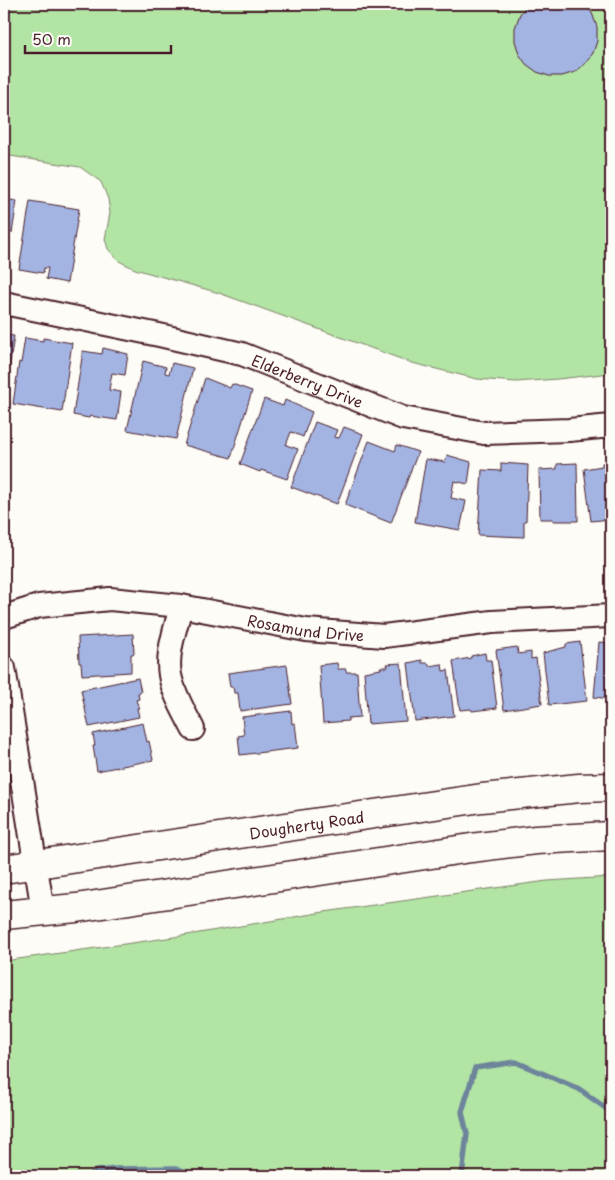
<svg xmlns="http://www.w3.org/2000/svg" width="615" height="1180" font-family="'Playpen Sans',sans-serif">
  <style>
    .green { fill: #b2e4a4; stroke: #7e8268 }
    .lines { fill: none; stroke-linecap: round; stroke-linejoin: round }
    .stream { stroke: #6d849b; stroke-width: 5.5 }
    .building { fill: #a3b4e3; stroke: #4a1f2b }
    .street-casing { stroke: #4a1f2b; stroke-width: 26 }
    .secondary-casing { stroke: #4a1f2b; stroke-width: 31 }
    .street { stroke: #fdfcf7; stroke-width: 22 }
    .secondary { stroke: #fdfcf7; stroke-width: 28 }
    .labels { text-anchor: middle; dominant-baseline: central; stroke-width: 4; stroke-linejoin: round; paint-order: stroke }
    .street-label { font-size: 15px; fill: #4a1f2b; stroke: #fdfcf7 }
  </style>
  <rect width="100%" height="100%" fill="#fdfcf7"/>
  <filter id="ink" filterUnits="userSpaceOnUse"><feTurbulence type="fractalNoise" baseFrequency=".02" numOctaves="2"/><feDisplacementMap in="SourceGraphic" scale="10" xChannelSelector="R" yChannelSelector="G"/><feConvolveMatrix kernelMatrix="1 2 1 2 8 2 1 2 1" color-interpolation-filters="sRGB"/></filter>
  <g filter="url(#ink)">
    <g class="green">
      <polygon points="4,4 611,4 611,373 558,379 516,382 477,379 412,363 219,293 135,269 119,261 108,249 105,239 110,213 108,199 101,182 80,167 4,155"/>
      <polygon points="611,877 611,1176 4,1176 4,961 181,936 324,912 466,892 547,881"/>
    </g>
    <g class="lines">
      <g class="stream">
        <polyline points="88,1176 97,1171 117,1169 176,1168 195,1176"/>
        <polyline points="462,1176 467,1134 462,1112 475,1068 516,1062 579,1089 607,1109 611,1108"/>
      </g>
    </g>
    <g class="building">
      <polygon points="528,4 583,4 592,13 597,27 597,41 593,53 585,64 575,72 562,76 549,76 537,72 526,64 519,54 515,41 515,28 520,14"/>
      <polygon points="4,199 17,201 12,233 4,232"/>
      <polygon points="30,201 79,209 67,283 46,279 48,268 44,268 43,273 19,269"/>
      <polygon points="4,246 10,247 6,272 4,272"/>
      <polygon points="4,335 14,336 5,396 4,395"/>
      <polygon points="25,338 43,341 43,338 72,343 62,412 13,404 19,362 21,363"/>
      <polygon points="103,348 128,354 125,375 112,373 109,390 121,392 117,420 90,416 89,418 73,415 83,351 102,354"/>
      <polygon points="143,361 166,367 165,373 169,374 172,363 193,368 176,439 127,430"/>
      <polygon points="205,378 230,388 232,384 252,391 231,458 184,445"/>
      <polygon points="264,399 283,406 285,400 312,412 303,437 291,432 286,445 298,449 287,479 261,470 260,472 240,464"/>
      <polygon points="315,422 337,430 334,437 339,438 344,427 363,434 337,504 291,487"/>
      <polygon points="369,441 395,451 397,445 418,452 391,523 345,505"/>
      <polygon points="447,455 471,462 468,484 454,481 451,498 466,501 460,530 415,522 426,459 445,462"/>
      <polygon points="611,461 611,519 591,521 584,469 602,466 602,463"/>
      <polygon points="501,463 528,465 526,521 524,521 524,537 478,535 482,470 501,471"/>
      <polygon points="577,463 578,521 553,521 553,519 540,519 539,470 557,469 557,464"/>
      <polygon points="133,634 134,654 131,654 131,672 82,675 81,663 79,663 78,637"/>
      <polygon points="580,642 587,701 549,705 543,653 566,647 566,644"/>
      <polygon points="599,642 611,643 611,699 594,697"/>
      <polygon points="517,647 518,654 531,652 531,659 536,658 542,704 504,710 496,650"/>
      <polygon points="485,653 486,660 491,660 497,708 472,711 471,709 460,710 453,661 471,658 471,656"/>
      <polygon points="422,660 422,663 428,663 429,666 442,664 443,671 448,670 454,716 415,721 408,663"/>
      <polygon points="337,663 338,669 346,669 346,672 357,672 360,717 348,718 348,721 323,723 319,665"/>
      <polygon points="401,663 406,721 368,724 364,672 381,669 380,667 388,667 387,664"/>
      <polygon points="287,665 292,704 240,711 238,693 234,693 233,687 230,687 228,673"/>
      <polygon points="138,678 141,692 138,693 139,699 136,700 139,708 137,708 139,717 89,727 81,690"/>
      <polygon points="291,711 292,724 295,723 298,748 240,755 238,736 244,735 242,717"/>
      <polygon points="143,723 147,742 149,741 153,760 97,771 93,746 95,746 93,734"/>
    </g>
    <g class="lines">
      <g class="street-casing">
        <g id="street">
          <path id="s1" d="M4,303L159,335L242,354L403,418L484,433L569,430L611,426"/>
          <path d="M181,606C176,628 166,653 170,675C173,693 185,713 193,729"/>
          <path id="s2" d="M4,617L39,606L110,599L181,606L306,630L384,636L492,622L611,616"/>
          <polyline points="4,668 43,911"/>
        </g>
      </g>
      <g class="secondary-casing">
        <g id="secondary">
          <path id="s3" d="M4,869L482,798L579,788L611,787"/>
          <polyline points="4,915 76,908 471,848 536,840 611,836"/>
        </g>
      </g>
      <use href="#street" class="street"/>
      <use href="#secondary" class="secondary"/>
    </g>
  </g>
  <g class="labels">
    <g class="street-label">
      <text stroke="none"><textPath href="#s1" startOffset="314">Elderberry Drive</textPath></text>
      <text stroke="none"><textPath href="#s2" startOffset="306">Rosamund Drive</textPath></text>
      <text stroke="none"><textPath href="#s3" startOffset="306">Dougherty Road</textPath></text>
    </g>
  </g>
  <rect width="615" height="1180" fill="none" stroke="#fdfcf7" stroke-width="20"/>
  <rect x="10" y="10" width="595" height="1160" fill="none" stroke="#4a1f2b" stroke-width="2" filter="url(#ink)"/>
  <path d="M25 45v8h146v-8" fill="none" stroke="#4a1f2b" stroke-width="2.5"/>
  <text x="32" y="45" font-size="15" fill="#4a1f2b" stroke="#fdfcf7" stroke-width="4" paint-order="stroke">50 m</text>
</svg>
